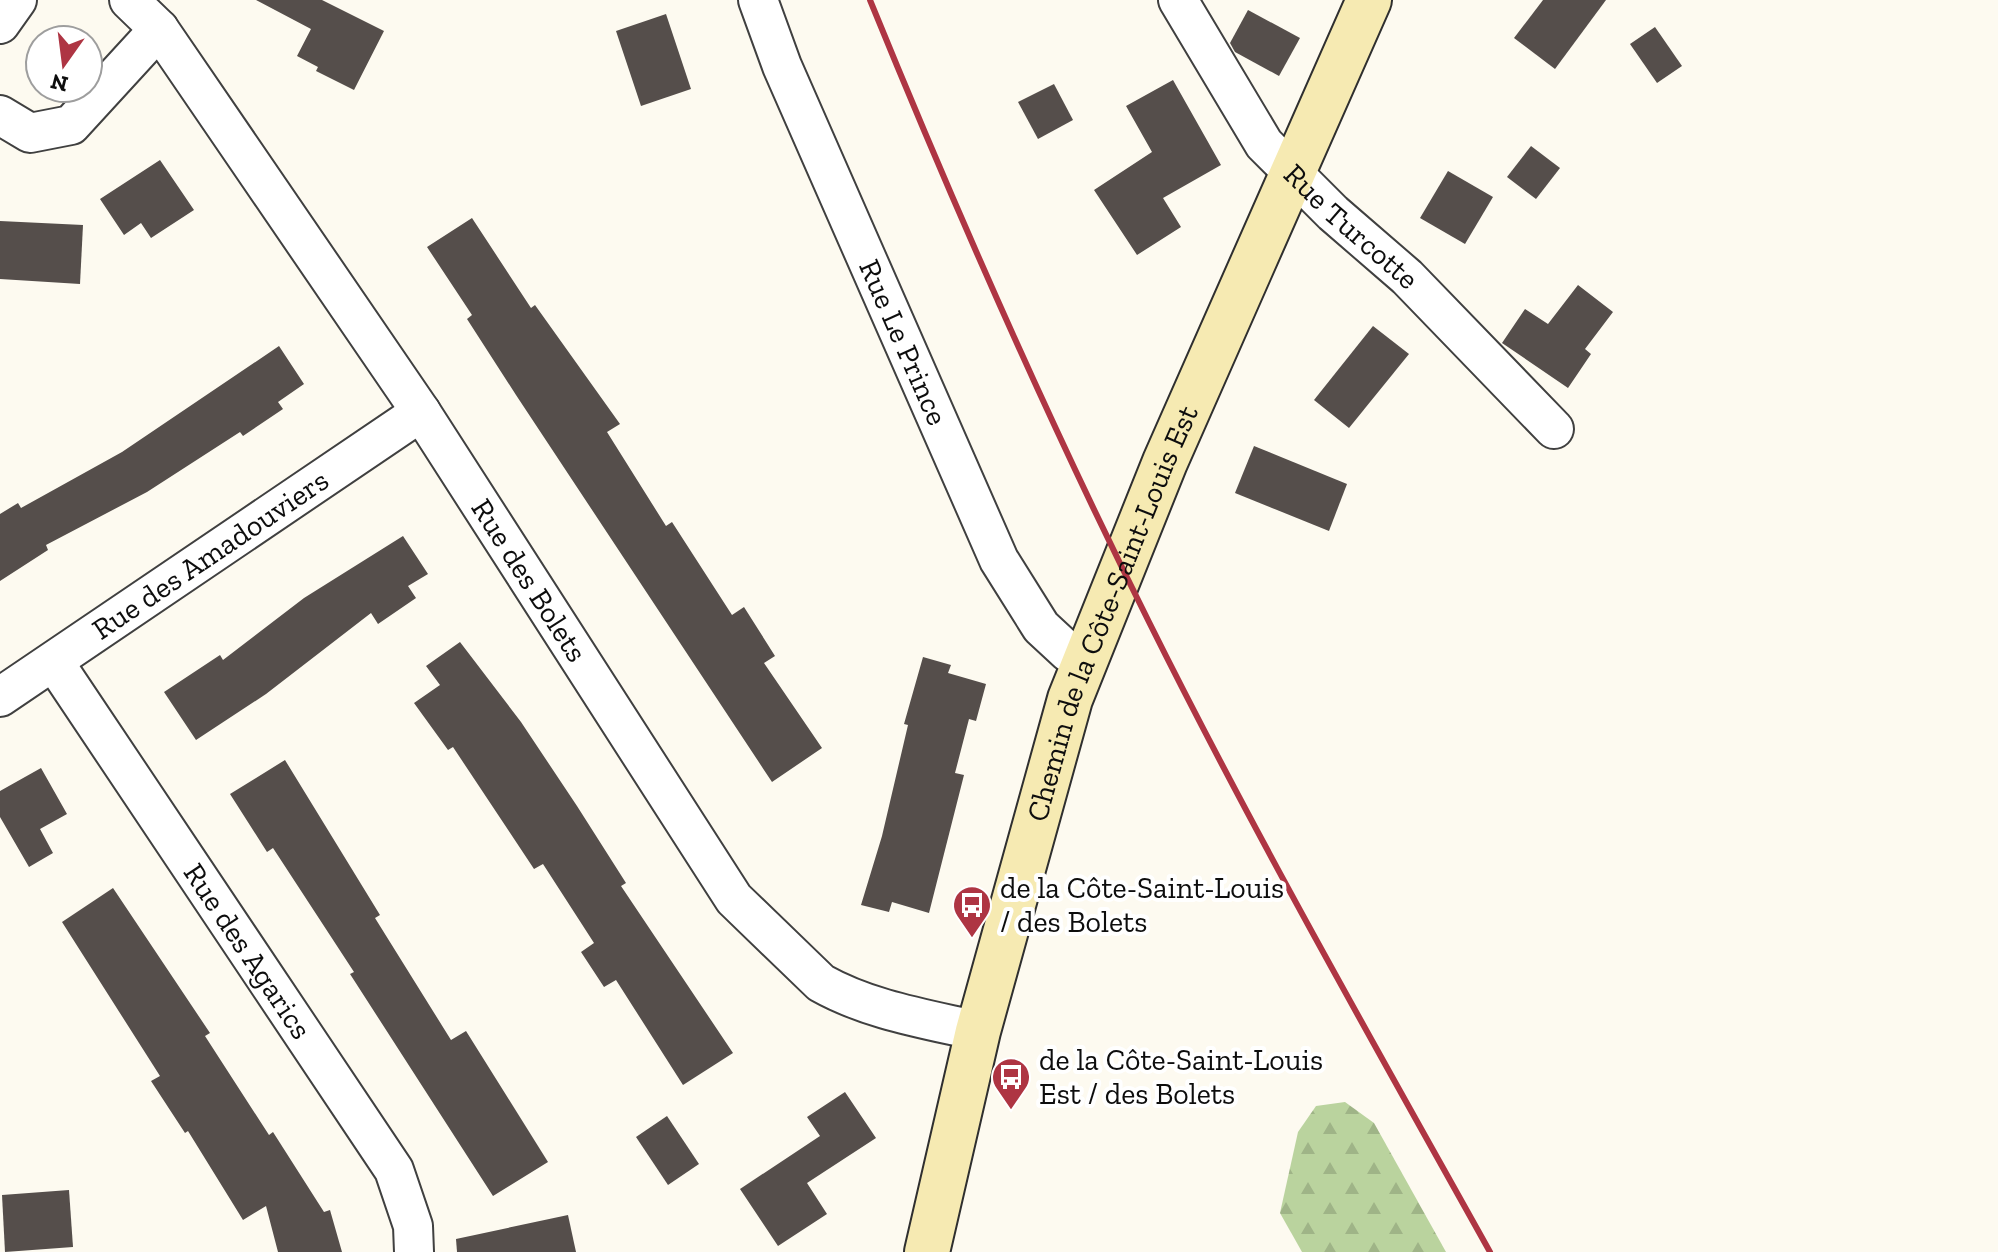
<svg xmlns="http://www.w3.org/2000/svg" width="1998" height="1252" font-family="'Zilla Slab',serif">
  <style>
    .forest { fill: url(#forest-firs) }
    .building { fill: #554e4b }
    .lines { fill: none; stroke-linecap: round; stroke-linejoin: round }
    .street-casing { stroke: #404040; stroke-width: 42 }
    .secondary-casing { stroke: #2f2f2f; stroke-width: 48 }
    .street { stroke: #fff; stroke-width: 38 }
    .secondary { stroke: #f6eab2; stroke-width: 44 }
    .rail { stroke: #ae3543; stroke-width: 6 }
    .labels { text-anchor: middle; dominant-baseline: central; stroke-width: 8; stroke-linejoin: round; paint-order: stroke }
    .street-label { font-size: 30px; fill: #0d0d0d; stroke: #fff }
    .poi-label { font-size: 30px; fill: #0d0d0d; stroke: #fff; text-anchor: start }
  </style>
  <defs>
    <pattern id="forest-firs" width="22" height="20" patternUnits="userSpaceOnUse" patternTransform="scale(2)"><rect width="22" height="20" fill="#bad39e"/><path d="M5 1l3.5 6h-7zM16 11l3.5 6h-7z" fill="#9fb487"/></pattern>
  </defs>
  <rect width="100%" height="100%" fill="#fdfaf0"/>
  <polygon class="forest" points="1345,1102 1374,1123 1446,1252 1302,1252 1280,1213 1298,1132 1316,1106"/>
  <g class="building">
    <polygon points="256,0 322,0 384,31 354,90 316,71 318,67 297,56 311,29"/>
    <polygon points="1543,0 1606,0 1555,69 1514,38"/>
    <polygon points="1248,10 1300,38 1279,76 1235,52 1230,43"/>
    <polygon points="666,14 691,89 641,106 616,31"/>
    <polygon points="1655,27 1682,66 1657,83 1630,44"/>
    <polygon points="1173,80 1221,165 1163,198 1181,227 1137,255 1094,190 1152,152 1126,106"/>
    <polygon points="1054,84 1073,120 1038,139 1018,102"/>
    <polygon points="1531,146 1560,168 1536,199 1507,177"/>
    <polygon points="160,160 194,210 151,238 141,223 124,235 100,199"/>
    <polygon points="1448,171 1493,197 1465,244 1420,218"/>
    <polygon points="472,218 531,308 535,305 620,424 607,432 666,526 672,522 732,615 744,607 775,656 764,663 822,748 772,782 516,395 467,319 472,315 427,247"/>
    <polygon points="0,221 83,225 80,284 0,279"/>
    <polygon points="1578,285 1613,312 1585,349 1591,354 1568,388 1502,343 1525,309 1548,324"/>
    <polygon points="1373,326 1409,354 1349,428 1314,400"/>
    <polygon points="279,346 304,384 278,402 283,409 243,436 240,432 147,492 46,545 48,550 0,581 0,514 18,503 21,508 122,452"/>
    <polygon points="1254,446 1347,484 1329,531 1235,493"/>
    <polygon points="403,536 428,574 408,586 416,598 378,624 371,613 266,694 196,740 164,692 220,655 223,660 304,598"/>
    <polygon points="460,642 521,722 577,806 626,883 621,886 733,1053 683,1085 616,980 604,987 581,952 594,943 543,864 534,869 453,747 448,750 414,703 440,685 426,666"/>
    <polygon points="923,657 951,665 948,673 986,684 976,721 969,719 955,773 964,775 929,913 892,902 889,912 861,905 882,836 908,725 904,724"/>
    <polygon points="285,760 380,915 375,918 451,1040 466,1031 548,1162 493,1196 350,974 354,972 273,848 267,852 230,794"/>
    <polygon points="41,768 67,814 40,829 53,853 29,867 0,817 0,791"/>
    <polygon points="113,888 210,1033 205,1036 269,1135 273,1132 324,1212 330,1210 342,1252 278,1252 266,1206 243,1220 188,1131 185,1133 151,1081 160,1076 62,922"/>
    <polygon points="845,1092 876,1138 807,1183 827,1214 778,1246 740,1189 820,1136 807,1117"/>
    <polygon points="667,1116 699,1164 668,1185 636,1137"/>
    <polygon points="69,1190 73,1247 5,1252 2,1195"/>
    <polygon points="568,1215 576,1252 457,1252 456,1239"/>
  </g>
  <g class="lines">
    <g class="street-casing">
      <g id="street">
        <path id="s1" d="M129,0L159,29L421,412L734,899L821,983C869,1010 926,1019 978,1031"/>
        <path id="s2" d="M758,0L782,66L999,560L1041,627L1068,652L1084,659"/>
        <path id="s3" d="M1178,0L1264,144L1333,213L1407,277L1554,429"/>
        <polyline points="0,24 17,0"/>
        <polyline points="0,115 30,133 71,125 159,29"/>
        <path id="s4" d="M54,662L394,1170L413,1226L414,1252"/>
        <path id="s5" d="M0,697L421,412"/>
      </g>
    </g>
    <g class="secondary-casing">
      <g id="secondary">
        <path id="s6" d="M927,1252L978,1031L1070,699L1165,462L1369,0"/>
      </g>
    </g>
    <use href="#street" class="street"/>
    <use href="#secondary" class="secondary"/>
    <path class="rail" d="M870,0C956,211 1047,418 1149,622C1255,835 1374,1044 1490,1252"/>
  </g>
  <defs>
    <g id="bus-pin" transform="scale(2)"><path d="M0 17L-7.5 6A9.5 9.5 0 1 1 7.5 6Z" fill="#ae3543" stroke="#fff"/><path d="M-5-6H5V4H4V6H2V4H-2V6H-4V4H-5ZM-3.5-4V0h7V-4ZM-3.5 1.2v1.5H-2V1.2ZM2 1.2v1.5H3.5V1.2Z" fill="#fff"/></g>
  </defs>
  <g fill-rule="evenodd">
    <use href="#bus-pin" x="972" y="905"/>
    <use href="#bus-pin" x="1011" y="1077"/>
  </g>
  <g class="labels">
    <g class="street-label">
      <text stroke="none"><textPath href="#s3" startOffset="288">Rue Turcotte</textPath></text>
      <text stroke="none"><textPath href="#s2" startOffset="372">Rue Le Prince</textPath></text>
      <text stroke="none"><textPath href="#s5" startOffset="254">Rue des Amadouviers</textPath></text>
      <text stroke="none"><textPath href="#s1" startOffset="706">Rue des Bolets</textPath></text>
      <text stroke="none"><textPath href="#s6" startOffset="666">Chemin de la Côte-Saint-Louis Est</textPath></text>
      <text stroke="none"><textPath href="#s4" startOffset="348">Rue des Agarics</textPath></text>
    </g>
    <g class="poi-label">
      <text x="1000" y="888">de la Côte-Saint-Louis<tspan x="1000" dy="34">/ des Bolets</tspan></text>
      <text x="1039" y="1060">de la Côte-Saint-Louis<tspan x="1039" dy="34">Est / des Bolets</tspan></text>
    </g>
  </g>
  <g transform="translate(64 64) rotate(194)"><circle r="38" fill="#ffffff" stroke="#9e9e9e" stroke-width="2"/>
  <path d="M0-6L14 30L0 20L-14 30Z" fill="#ae3543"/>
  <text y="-12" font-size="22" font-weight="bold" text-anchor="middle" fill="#0d0d0d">N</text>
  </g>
</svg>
